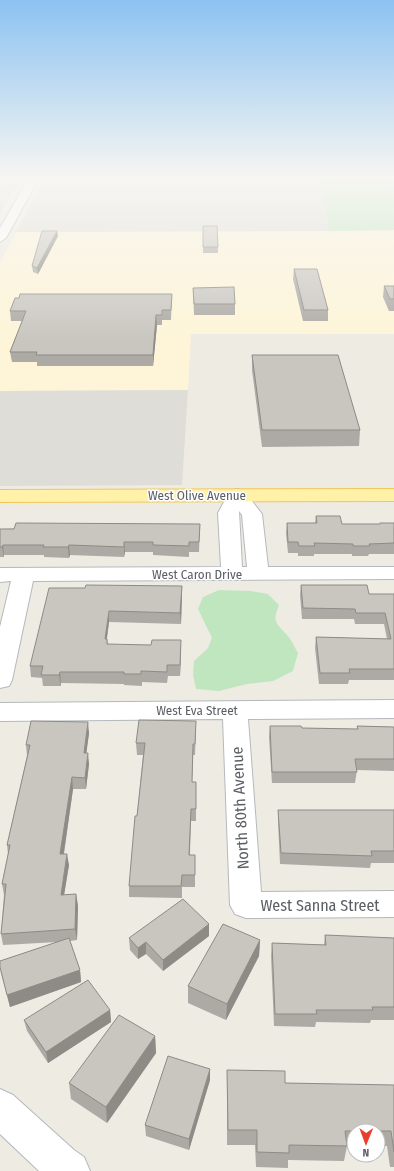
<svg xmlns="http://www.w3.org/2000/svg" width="394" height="1171" font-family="'Fira Sans Condensed',sans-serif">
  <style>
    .commercial { fill: #fef5d8 }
    .industrial { fill: #dfddd7 }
    .green { fill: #bfe6bf }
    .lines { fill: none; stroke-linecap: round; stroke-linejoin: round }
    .minor-casing { stroke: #b5b9bd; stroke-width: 2 }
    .major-casing { stroke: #f1c758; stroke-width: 2 }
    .minor { fill: #fff; fill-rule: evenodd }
    .major { fill: #fff1a7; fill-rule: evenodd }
    .wall { fill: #adaaa5 }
    .shaded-wall { fill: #8d8b86 }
    .building { fill: #c9c6c0; stroke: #8d8b86 }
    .labels { text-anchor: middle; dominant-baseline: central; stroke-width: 3; stroke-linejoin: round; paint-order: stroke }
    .street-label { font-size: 13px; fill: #5b5f64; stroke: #fff }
    .near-street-label { font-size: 16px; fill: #5b5f64; stroke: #fff }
  </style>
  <rect width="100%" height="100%" fill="#eeebe3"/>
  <polygon class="commercial" points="394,230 394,334 191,334 188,390 0,391 0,263 16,232"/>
  <g class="industrial">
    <polygon points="0,178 22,178 0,213"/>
    <polygon points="45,178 317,178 320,181 329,231 16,232"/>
    <polygon points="188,390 182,485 0,486 0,391"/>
  </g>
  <g class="green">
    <polygon points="317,178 394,178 394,230 329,231 320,181"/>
    <path d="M219,590L251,591L268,594L279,605C272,622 276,623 288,636C292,641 295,648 298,653L293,671L273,681L247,684L219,691L196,689L193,675L194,661L208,648L212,638L198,609L203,597Z"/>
  </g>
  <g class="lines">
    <g class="minor-casing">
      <g id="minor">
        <polygon points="29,178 39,178 6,238 0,242 0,228"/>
        <path d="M237,489L244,491L262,514L268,567H394V579L33,581L12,680L9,686L0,688V627L11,581L0,582V568L221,567L218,513L230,491ZM239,511L242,515L247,567H242Z"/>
        <polygon points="394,700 394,718 248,719 261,892 394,891 394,917 246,918 235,914 230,905 223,719 0,721 0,703"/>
        <polygon points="0,1089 13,1095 74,1150 84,1157 90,1171 39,1171 0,1134"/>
      </g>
    </g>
    <g class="major-casing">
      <polygon id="major" points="394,489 394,501 0,502 0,490"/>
    </g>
    <use href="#minor" class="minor"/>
    <use href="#major" class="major"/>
  </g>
  <g class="wall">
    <polygon points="0,178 9,178 8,179 0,179"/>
    <polygon points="203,226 218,247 218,253 203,253"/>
    <polygon points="57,231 58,236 38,274 33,272 32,266"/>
    <polygon points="294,269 328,310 328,321 303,321 293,279"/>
    <polygon points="384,286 394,286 394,311 389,311 383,297"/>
    <polygon points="193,288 235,304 235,315 194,315"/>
    <polygon points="172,294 171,320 162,320 162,325 157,325 153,366 37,366 37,362 12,362 10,352 22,321 11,321 10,311"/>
    <polygon points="252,355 360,430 359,446 262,447 252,370"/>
    <polygon points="316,516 342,524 380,524 380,523 394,523 394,554 369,554 368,556 352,556 352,554 314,554 314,556 298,556 298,553 288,553 286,533 287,523 315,523"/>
    <polygon points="200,524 199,552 189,552 189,557 153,555 153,552 125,552 124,557 70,555 69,558 44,557 44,555 4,555 4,557 0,557 0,529"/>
    <polygon points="301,585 369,594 394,594 394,680 349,680 348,684 319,684 315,648 316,637 387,639 384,624 355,624 354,619 302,619 300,595"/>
    <polygon points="182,586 181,624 109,622 107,639 108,644 181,651 180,676 168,676 167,683 142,682 142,686 124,685 124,684 61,683 61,686 43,686 42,678 31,677 30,666 85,588"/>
    <polygon points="270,726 302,728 357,729 357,726 394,727 394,771 357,770 355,783 272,783 269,737"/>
    <polygon points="196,732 195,755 193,755 192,782 196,794 196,821 191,821 190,855 195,855 195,887 182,887 182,898 129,897 129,886 137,816 143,755 137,755 136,743"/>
    <polygon points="89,733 86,753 89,764 86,789 73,789 64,854 69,865 64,895 76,894 78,906 77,940 70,941 80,970 81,982 10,1007 1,973 0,961 58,942 3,945 1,934 4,895 2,884 8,854 7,845 27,756 26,745"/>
    <polygon points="278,810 394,810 394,863 371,863 370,868 280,864 278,821"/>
    <polygon points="325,935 394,938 394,1020 371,1020 370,1023 316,1022 315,1027 274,1026 271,956 272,943 324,945"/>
    <polygon points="209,936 163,971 146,954 138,959 130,950 129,938"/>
    <polygon points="260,940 259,956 226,1020 188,1003 188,986"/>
    <polygon points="110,1010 111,1022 48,1063 27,1031 24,1020"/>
    <polygon points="155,1036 156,1053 107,1123 71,1099 69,1083"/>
    <polygon points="227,1070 285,1083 394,1085 394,1167 390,1167 387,1146 378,1146 378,1131 354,1131 354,1146 347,1146 344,1161 288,1160 288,1168 256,1167 255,1145 227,1145"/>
    <polygon points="210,1080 189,1150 146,1136 145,1125"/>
  </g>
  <g class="shaded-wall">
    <polygon points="57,231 58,236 38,274 37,268"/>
    <polygon points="156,315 157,325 153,366 153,355"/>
    <polygon points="124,542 125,552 124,557"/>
    <polygon points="3,545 4,555 4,557 2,547"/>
    <polygon points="69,545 70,555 69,558 68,547"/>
    <polygon points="182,586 182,596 181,624 180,613"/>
    <polygon points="109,611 109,622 105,650 105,639"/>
    <polygon points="181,640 181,651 180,676 180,665"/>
    <polygon points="60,672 61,683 61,686 59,675"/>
    <polygon points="88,722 89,733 85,764 84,753"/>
    <polygon points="88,753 89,764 86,789 85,778"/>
    <polygon points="72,777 73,789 62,865 60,854"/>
    <polygon points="67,854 69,865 62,907 61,895"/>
    <polygon points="76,894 78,906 77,940 75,929"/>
    <polygon points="209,924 209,936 163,971 163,960"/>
    <polygon points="260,940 259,956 226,1020 227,1004"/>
    <polygon points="146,942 146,954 138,959 138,948"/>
    <polygon points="80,970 81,982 10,1007 7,995"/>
    <polygon points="110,1010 111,1022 48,1063 46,1052"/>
    <polygon points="155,1036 156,1053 107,1123 106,1107"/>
    <polygon points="210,1069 210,1080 189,1150 189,1139"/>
  </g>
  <g class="building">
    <polygon points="203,226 217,226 218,247 203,247"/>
    <polygon points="42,231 57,231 37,268 32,266"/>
    <polygon points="294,269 317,269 328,310 304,310"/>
    <polygon points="384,286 394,286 394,299 390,299"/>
    <polygon points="234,287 235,304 194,304 193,288"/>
    <polygon points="20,294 172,294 171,310 162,310 162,315 156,315 153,355 36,355 37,352 10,352 26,311 10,311 15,298 19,298"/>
    <polygon points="252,355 338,355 360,430 262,430"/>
    <polygon points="316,516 340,516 342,524 380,524 380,523 394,523 394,543 369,544 370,546 353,546 353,544 314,543 315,546 299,546 298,542 288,542 287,523 317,523"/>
    <polygon points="16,523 200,524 199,542 189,542 189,546 153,545 153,542 124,542 124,547 69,545 68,547 43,547 44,545 3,545 2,547 0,547 0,529 14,529"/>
    <polygon points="86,585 182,586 180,613 109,611 105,639 107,639 107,644 151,645 152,640 181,640 180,665 167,665 167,672 141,671 141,674 124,674 124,672 60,672 59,675 41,675 43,666 30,666 49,588 85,588"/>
    <polygon points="301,585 367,585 369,594 394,594 394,669 349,669 350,673 320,673 316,637 391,639 385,613 356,613 355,609 303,608"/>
    <polygon points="139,720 196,721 195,744 193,744 192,782 196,782 196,809 191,809 189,855 195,855 195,875 182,875 181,886 129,886 135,816 137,816 145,743 136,743"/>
    <polygon points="31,721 88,722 84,753 88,753 85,778 72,777 60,854 67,854 61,895 76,894 75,929 1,934 6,884 2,884 10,845 7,845 30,745 26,745"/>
    <polygon points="270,726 301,726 302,728 358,729 357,726 394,727 394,759 355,759 357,772 272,772"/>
    <polygon points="278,810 394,810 394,851 371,851 372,856 281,853"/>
    <polygon points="183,899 209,924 163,960 146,942 138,948 129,938"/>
    <polygon points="223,924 260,940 227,1004 188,986"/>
    <polygon points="325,935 394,938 394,1007 372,1007 373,1010 316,1010 317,1014 275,1014 272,943 326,945"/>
    <polygon points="69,938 80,970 7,995 0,967 0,961"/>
    <polygon points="88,980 110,1010 46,1052 24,1020"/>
    <polygon points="119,1015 155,1036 106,1107 69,1083"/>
    <polygon points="168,1056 210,1069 189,1139 145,1125"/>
    <polygon points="227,1070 285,1071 285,1083 394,1085 394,1152 391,1131 345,1131 347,1146 289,1145 289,1153 257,1152 257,1130 228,1130"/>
  </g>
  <linearGradient id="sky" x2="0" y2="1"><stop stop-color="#8cc2f1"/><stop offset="0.52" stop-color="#f7f6f2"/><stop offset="1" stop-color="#f7f6f2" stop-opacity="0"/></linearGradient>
  <rect width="394" height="342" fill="url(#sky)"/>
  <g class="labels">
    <g class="street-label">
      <text x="197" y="495">West Olive Avenue</text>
      <text x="197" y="574">West Caron Drive</text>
      <text x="197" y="710">West Eva Street</text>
    </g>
    <g class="near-street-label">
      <text transform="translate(240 808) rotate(-93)">North 80th Avenue</text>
      <text x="320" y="905">West Sanna Street</text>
    </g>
  </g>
  <g transform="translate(366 1143) rotate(181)"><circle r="19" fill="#ffffff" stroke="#bdbfc1"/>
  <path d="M0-3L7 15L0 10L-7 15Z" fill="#e93d2e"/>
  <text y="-6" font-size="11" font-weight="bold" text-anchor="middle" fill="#5b5f64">N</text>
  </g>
</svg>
